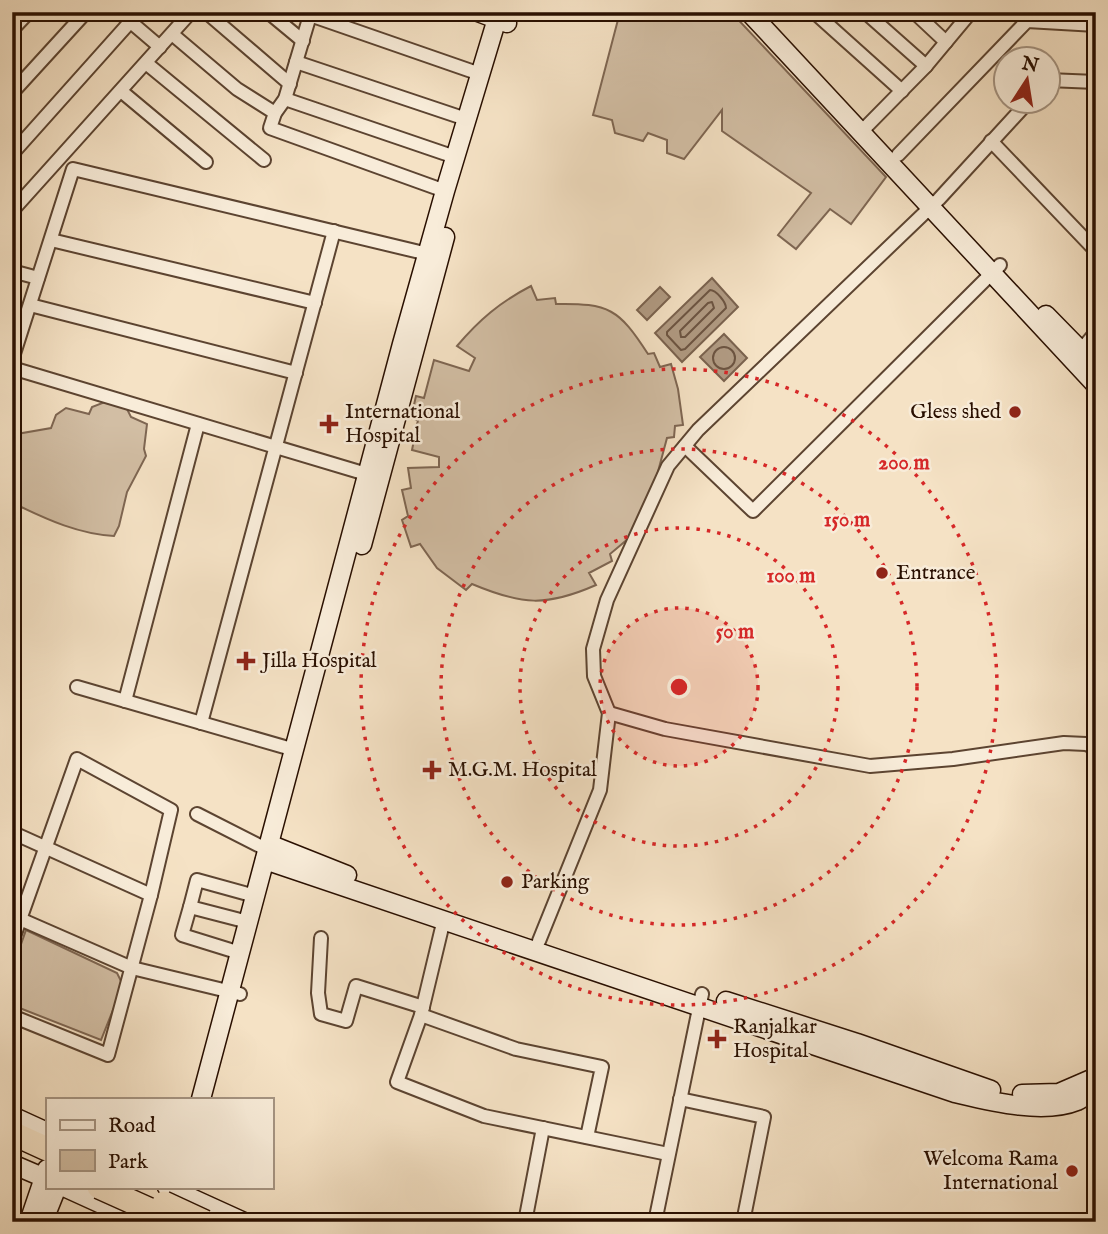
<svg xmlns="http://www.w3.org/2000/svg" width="1108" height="1234" font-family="'IM FELL English',serif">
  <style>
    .green { fill: #d2bea4; stroke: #7e6652; stroke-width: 2 }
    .water { fill: #b09a82; stroke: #7a624e; stroke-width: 2 }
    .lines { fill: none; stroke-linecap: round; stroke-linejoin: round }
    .shore { stroke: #6c5441; stroke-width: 2 }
    .street-casing { stroke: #5c4431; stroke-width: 16 }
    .secondary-casing { stroke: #290f00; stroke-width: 21 }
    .highway-casing { stroke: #290f00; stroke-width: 26 }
    .street { stroke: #f8ecd9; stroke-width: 12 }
    .secondary { stroke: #f8ecd9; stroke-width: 18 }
    .highway { stroke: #f5e2c5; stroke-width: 23 }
    .highway-bridge-casing { stroke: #290f00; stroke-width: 26; stroke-linecap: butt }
    .highway-bridge { stroke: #f5e2c5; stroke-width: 23 }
    .ring { fill: none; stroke: #d62828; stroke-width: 3.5; stroke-dasharray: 3.5 7 }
    .poi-dot { fill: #8f2418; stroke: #f8ecd9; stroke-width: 2.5 }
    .labels { text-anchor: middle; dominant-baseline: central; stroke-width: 5; stroke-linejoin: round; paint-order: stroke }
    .poi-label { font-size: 21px; fill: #290f00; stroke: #f8ecd9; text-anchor: start }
    .centre { fill: #d62828; stroke: #f8ecd9; stroke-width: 3.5 }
    .ring-label { font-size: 21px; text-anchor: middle; font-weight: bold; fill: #d62828; stroke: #f8ecd9; stroke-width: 5; stroke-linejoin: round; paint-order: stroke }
  </style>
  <rect width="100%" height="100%" fill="#f5e2c5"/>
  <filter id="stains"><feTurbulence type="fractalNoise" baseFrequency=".00286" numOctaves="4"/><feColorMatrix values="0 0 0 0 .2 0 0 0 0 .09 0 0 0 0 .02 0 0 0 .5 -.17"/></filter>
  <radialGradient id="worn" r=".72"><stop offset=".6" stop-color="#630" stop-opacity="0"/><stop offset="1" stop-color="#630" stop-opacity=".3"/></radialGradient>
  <g class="green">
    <polygon points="620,12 731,12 886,177 851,224 830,209 796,249 778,235 811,193 722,131 722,110 684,159 667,153 667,140 648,133 643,141 615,133 612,120 593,115"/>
    <path d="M531,286L537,300L555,298L556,304C609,303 619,309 648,354L654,353L660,367L671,364L678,389L683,425L675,426L674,437L667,438L652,494L629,538L610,554L612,561L589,573L596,585C546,607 522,605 472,584L466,590L437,568L420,544L411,547L402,520L408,516L402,490L411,488L408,468L439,467V457L412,450L418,420L411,418L416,396L424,398L434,360L469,371L475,358L457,346C479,320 500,302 531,286Z"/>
    <path d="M110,400L125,405L131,417L147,424L144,449L146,456L127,492L119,526L114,536C79,534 48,520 17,505L19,486C9,473 9,448 17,434L51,428L56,415L66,408L89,414L92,407Z"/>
    <polygon points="26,930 117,973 123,985 101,1040 12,1005 12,970"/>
  </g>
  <g class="water">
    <polygon points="712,278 738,307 682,362 655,333"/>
    <polygon points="660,287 670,297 647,320 637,310"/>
    <polygon points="724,334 747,358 724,381 700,357"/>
  </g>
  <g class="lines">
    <g class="shore">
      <path d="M710,290C716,290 726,302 726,308L685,349L681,350L667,335V332Z"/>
      <polygon points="712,302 714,308 685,337 681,337 680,331 708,303"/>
      <circle cx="724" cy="358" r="11"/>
    </g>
    <g class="street-casing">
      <g id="street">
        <polyline points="119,12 160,47"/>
        <polyline points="206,12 290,84"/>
        <polyline points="268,12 303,41"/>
        <polyline points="311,12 285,99 275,113 270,128 445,191"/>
        <polyline points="814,12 902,91"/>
        <polyline points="865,12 926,66"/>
        <polyline points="914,12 946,42"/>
        <polyline points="310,15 480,74"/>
        <polyline points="12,30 29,12"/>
        <polyline points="172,34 237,89 275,113"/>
        <polyline points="296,62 466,119"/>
        <polyline points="146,63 264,160"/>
        <polyline points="1048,80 1096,82"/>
        <polyline points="121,91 206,162"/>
        <polyline points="12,93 86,12"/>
        <polyline points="285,99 455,157"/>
        <polyline points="861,132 926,66 971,12"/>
        <polyline points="991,141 1096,251"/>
        <polyline points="12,154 139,12"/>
        <polyline points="898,155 1027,21 1096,25"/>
        <polyline points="12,211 191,12"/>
        <polyline points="51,240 315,303"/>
        <polyline points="12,271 38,278"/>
        <polyline points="30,305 296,373"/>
        <polyline points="1077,355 1096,332"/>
        <polyline points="12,360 73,169 428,254"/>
        <polyline points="12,368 373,476"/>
        <polyline points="685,446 753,511 1000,265"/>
        <polyline points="77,687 295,750"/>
        <polyline points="125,701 198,424"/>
        <polyline points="609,713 665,729 870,766 953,759 1064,743 1086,744 1096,748"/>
        <polyline points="201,723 334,231"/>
        <polyline points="197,814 268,850"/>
        <polyline points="12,835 20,836 151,895"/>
        <polyline points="190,907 182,935 240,953"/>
        <polyline points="20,919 132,968 240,994"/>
        <polyline points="444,919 421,1015 397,1082 484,1116 668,1154"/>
        <polyline points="248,922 190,907 197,880 255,896"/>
        <polyline points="321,938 318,993 321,1014 346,1021 356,986 423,1007"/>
        <polyline points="539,941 600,790 609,713 594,676 593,649 607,600 668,466 698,430 939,199 1028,102"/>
        <polyline points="12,942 77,759 171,810 151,895 108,1055 12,1016"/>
        <polyline points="421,1015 516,1049 602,1067 587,1137"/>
        <polyline points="680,1099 764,1117 743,1222"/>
        <polyline points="525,1222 543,1128"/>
        <polyline points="655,1222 702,994"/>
      </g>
    </g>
    <g class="secondary-casing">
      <g id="secondary">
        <polyline points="478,12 507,23"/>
        <polyline points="749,12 1096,385"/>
        <polyline points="1046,315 1096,366"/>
        <polyline points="362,545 445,237"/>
        <polyline points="269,844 347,875"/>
        <path d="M265,860L955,1093C989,1101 1043,1115 1077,1101C1083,1098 1090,1093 1096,1089"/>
        <polyline points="726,1001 857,1043 991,1090"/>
        <polyline points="1022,1094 1059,1093 1096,1077"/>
        <polyline points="201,1099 402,344 445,191 499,12"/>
        <polyline points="12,1116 47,1132"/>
        <polyline points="12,1164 47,1179"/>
        <polyline points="64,1187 141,1222"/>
        <polyline points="167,1187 244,1222"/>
        <polyline points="29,1222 47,1169"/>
        <polyline points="43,1222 57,1187"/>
      </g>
    </g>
    <g class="highway-casing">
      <polyline id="highway" points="12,1133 47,1149"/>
    </g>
    <use href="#street" class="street"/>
    <use href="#secondary" class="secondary"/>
    <use href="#highway" class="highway"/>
    <g class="highway-bridge-casing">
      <g id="highway-bridge">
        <polyline points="99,1187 177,1222"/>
        <polyline points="164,1203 205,1222"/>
      </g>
    </g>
    <use href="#highway-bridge" class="highway-bridge"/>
  </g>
  <circle cx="679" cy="687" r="79" fill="#d62828" fill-opacity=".12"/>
  <g class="ring">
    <circle cx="679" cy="687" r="79"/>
    <circle cx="679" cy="687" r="159"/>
    <circle cx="679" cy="687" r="238"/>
    <circle cx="679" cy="687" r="318"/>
  </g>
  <g class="poi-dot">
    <circle cx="1015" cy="412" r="7"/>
    <path d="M325.5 413.5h7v7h7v7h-7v7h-7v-7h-7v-7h7z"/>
    <circle cx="882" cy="573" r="7"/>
    <path d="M242.5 650.5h7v7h7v7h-7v7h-7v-7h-7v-7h7z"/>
    <path d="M428.5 759.5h7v7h7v7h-7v7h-7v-7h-7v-7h7z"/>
    <circle cx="507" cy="882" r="7"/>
    <path d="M713.5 1028.5h7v7h7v7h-7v7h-7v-7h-7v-7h7z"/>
    <circle cx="1072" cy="1171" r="7"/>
  </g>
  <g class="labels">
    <g class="poi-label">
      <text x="345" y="412">International<tspan x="345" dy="24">Hospital</tspan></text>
      <text x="1001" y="412" text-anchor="end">Gless shed</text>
      <text x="896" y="573">Entrance</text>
      <text x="262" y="661">Jilla Hospital</text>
      <text x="448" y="770">M.G.M. Hospital</text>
      <text x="521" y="882">Parking</text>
      <text x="733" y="1027">Ranjalkar<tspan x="733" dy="24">Hospital</tspan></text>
      <text x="1058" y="1159" text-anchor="end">Welcoma Rama<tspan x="1058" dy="24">International</tspan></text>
    </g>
  </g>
  <circle cx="679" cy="687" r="10" class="centre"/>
  <g class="ring-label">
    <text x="904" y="469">200 m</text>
    <text x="847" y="526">150 m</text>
    <text x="791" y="582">100 m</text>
    <text x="735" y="638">50 m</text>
  </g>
  <rect width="1108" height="1234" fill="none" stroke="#f5e2c5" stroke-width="42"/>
  <rect x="14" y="14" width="1080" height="1206" fill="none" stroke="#290f00" stroke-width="3.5"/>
  <rect x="21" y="21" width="1066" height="1192" fill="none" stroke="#290f00" stroke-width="2"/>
  <rect x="46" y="1098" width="228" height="91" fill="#f8ecd9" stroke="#a59482" stroke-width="2"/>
  <rect x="60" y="1120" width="35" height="10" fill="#f8ecd9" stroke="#a59482" stroke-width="2"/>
  <text x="108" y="1132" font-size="21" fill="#290f00">Road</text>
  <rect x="60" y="1150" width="35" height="21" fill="#d2bea4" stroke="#a59482" stroke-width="2"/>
  <text x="108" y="1168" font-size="21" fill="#290f00">Park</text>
  <g transform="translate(1027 80) rotate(12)"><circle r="33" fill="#f8ecd9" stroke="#a59482" stroke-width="2"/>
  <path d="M0-5L12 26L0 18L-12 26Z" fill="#8f2418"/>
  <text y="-10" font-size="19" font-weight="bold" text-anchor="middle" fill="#290f00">N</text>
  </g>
  <rect width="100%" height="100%" filter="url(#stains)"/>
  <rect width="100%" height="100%" fill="url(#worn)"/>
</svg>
